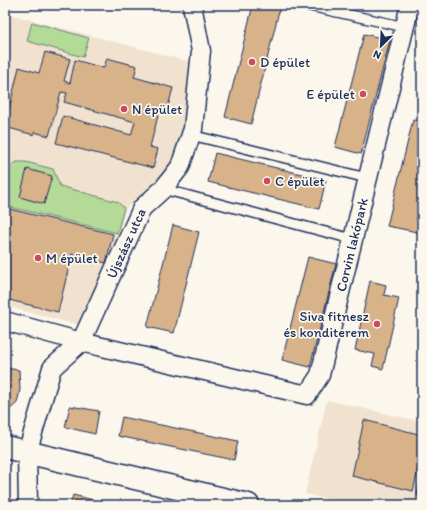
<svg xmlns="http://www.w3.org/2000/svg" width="427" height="510" font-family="Itim,sans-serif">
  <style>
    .built { fill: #f0e2ce }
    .green { fill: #b3da96; stroke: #67847a }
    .building { fill: #d8b289; stroke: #1b2f5e }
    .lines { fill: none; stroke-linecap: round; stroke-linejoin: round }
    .lane-casing { stroke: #1b2f5e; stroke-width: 12 }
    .street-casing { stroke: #1b2f5e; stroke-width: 21 }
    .secondary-casing { stroke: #1b2f5e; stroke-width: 25 }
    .lane { stroke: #fbf7ec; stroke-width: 9 }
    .street { stroke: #fbf7ec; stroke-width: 18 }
    .secondary { stroke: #fbf7ec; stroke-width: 22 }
    .poi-dot { fill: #d1495b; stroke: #fbf7ec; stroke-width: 1.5 }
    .labels { text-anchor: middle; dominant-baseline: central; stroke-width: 3.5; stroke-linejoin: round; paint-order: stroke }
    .poi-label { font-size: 14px; fill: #1b2f5e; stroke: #fbf7ec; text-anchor: start }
    .street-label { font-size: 14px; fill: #1b2f5e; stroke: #fbf7ec }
  </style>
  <rect width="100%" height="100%" fill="#fbf7ec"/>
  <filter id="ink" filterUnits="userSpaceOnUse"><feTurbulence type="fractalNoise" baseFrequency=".025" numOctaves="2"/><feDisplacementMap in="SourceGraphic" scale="8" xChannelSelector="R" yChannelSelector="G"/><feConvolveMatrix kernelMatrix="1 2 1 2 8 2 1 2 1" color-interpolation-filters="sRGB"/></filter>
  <g filter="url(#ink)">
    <g class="built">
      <polygon points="5,13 195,63 186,129 172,166 156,186 126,208 110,265 82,326 5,306"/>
      <polygon points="327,400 422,422 422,505 352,505 305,494"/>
    </g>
    <g class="green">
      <polygon points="32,22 89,38 83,57 27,41"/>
      <polygon points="17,162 26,162 53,169 60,186 118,202 124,208 117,233 10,207 5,199 5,168"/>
    </g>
    <g class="building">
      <polygon points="253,5 280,7 251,124 225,117"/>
      <polygon points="364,34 390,40 361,154 335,147"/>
      <polygon points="45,52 70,59 64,81 70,83 75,60 104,68 107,58 137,66 134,77 173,88 167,110 160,108 150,147 158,149 153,168 56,143 63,116 131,135 135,122 64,102 67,93 61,92 49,136 34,132 34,135 5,127 19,67 39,73"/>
      <polygon points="413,120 422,122 422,233 387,226"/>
      <polygon points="215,153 326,180 319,209 208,182"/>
      <polygon points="27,169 52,176 44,204 20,197"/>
      <polygon points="5,208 113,234 106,263 72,254 58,312 5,299"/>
      <polygon points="173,225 199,232 174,333 147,327"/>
      <polygon points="308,257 336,264 310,367 282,360"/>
      <polygon points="370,281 386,285 384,295 399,298 383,369 372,366 375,354 355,350"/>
      <polygon points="5,368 19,370 20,390 17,403 9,410 5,410"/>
      <polygon points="70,406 99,411 95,434 65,427"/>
      <polygon points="122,417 238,441 234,460 118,436"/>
      <polygon points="364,420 422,435 422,454 413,491 352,476"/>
      <polygon points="422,472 422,496 417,495"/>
      <polygon points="73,495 114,505 70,505"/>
    </g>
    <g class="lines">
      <g class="lane-casing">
        <g id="lane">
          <polyline points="305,5 405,27"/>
          <polyline points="191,135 367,178"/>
          <polyline points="163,189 352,239"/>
        </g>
      </g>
      <g class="street-casing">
        <g id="street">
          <path id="s1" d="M5,321L81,342L307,395L320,375L410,5"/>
          <path id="s2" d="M28,505L27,453L52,368L81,342L142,208L163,189L180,167L193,129L201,51L192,5"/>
        </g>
      </g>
      <g class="secondary-casing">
        <polyline id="secondary" points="5,447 248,505"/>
      </g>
      <use href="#lane" class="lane"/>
      <use href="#street" class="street"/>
      <use href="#secondary" class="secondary"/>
    </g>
  </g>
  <g class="poi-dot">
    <circle cx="252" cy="62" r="4"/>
    <circle cx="363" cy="94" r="4"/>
    <circle cx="124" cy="109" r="4"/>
    <circle cx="267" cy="181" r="4"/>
    <circle cx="38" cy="258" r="4"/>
    <circle cx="377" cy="324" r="4"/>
  </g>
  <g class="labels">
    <g class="poi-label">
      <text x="260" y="62">D épület</text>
      <text x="355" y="94" text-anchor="end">E épület</text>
      <text x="132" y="109">N épület</text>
      <text x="275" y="181">C épület</text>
      <text x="46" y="258">M épület</text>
      <text x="369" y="316" text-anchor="end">Siva fitnesz<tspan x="369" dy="16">és konditerem</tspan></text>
    </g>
    <g class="street-label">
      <text stroke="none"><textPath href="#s2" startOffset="288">Újszász utca</textPath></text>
      <text stroke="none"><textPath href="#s1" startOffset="469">Corvin lakópark</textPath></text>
    </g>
  </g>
  <rect width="427" height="510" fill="none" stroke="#fbf7ec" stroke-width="20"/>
  <rect x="10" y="10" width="407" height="490" fill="none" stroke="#1b2f5e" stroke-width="1.5" filter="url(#ink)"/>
  <g transform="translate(381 46) rotate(204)" stroke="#fbf7ec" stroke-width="3" paint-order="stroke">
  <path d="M0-3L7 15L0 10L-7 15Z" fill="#1b2f5e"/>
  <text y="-6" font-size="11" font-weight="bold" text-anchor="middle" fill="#1b2f5e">N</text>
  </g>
</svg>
